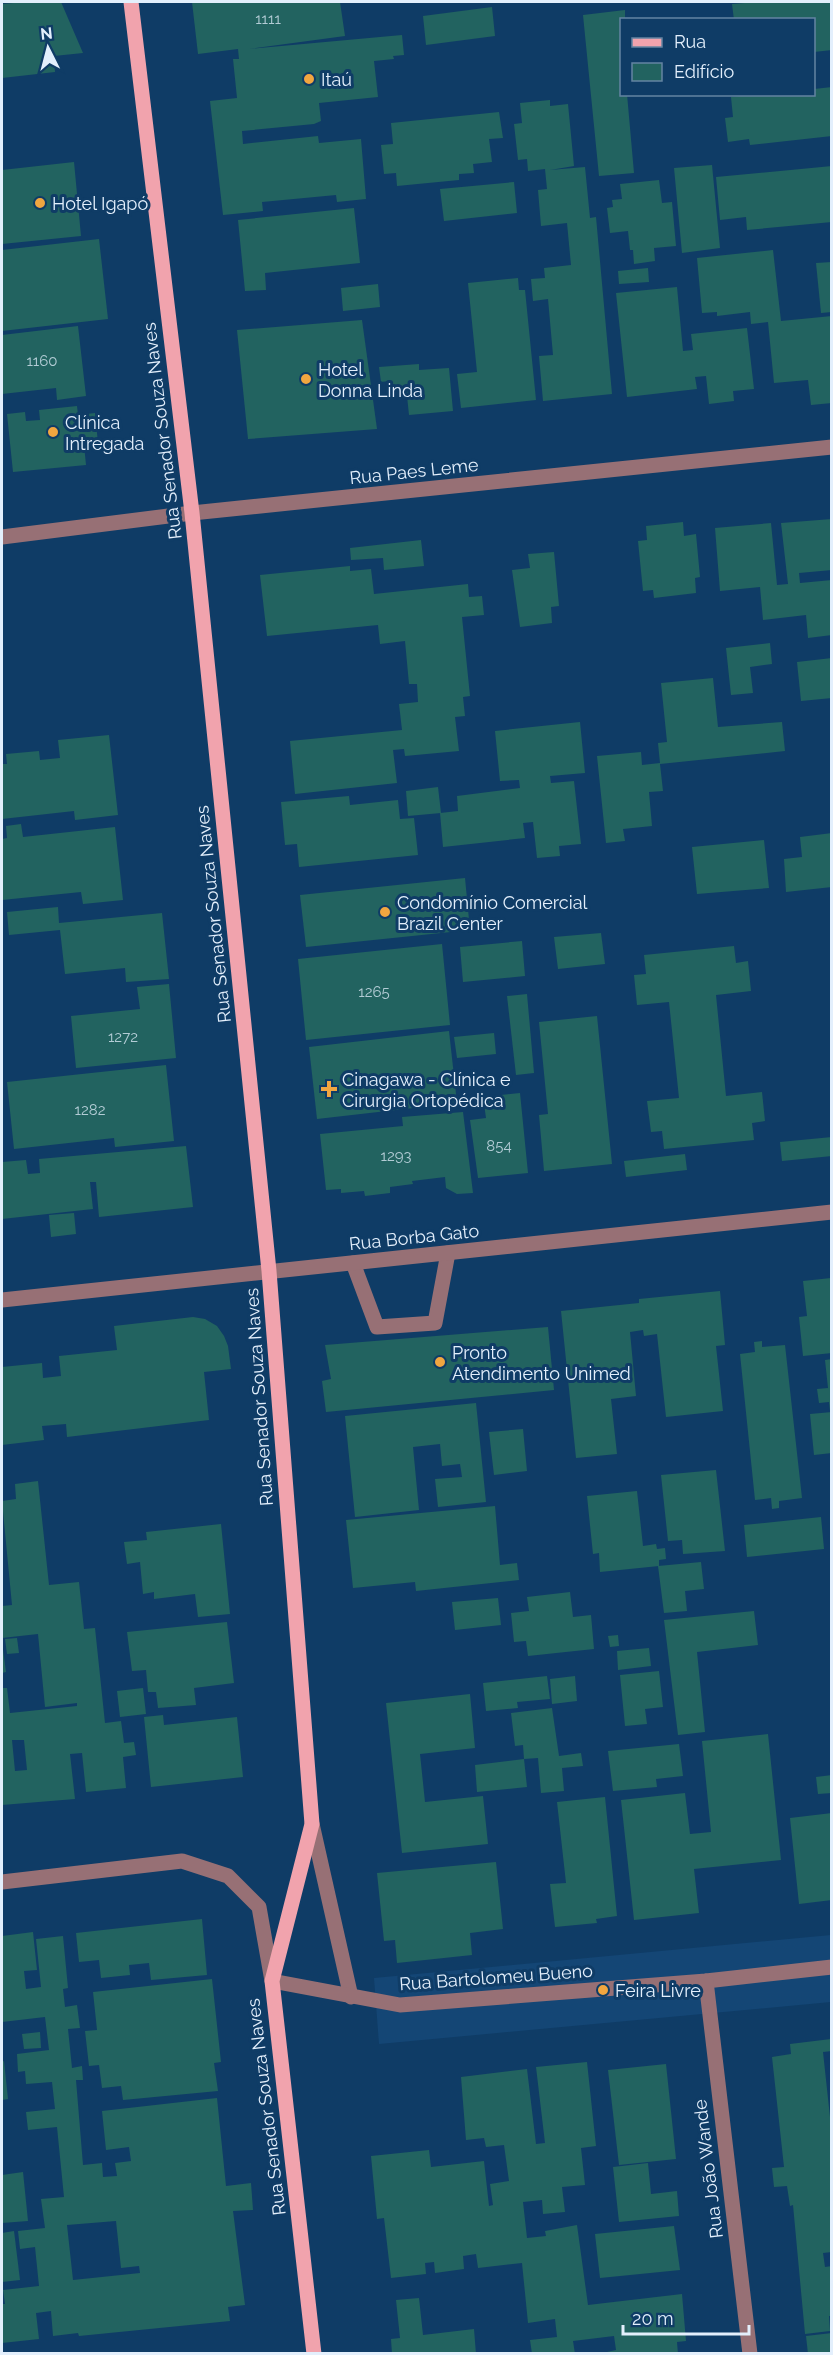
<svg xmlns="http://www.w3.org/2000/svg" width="833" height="2355" font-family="Raleway,sans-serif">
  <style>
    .built { fill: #144675 }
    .building { fill: #226360; fill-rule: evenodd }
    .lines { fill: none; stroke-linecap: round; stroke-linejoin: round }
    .minor { stroke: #977075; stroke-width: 15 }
    .major { stroke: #f1a3ad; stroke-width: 15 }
    .poi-dot { fill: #f1a640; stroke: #0f3c66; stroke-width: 2 }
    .labels { text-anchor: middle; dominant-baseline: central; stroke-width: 6; stroke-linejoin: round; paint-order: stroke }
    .number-label { font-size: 15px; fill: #b3ccd5 }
    .poi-label { font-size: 18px; fill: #e3effc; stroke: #0f3c66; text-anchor: start }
    .street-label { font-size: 18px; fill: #e3effc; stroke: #0f3c66 }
  </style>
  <rect width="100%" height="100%" fill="#0f3c66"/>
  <polygon class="built" points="831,1935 831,2002 379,2044 374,1978"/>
  <g class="building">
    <polygon points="25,2 61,2 83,53 54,56 55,72 2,78 2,4"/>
    <polygon points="192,2 340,2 345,36 249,49 402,35 404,55 393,56 394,59 374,61 378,97 319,103 321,121 314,124 242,131 243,144 318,136 319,143 361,139 366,199 337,202 336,195 262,202 263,211 223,215 210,101 237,98 233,59 239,59 238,49 198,54"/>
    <polygon points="757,2 832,2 832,50 814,52 814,20 734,20 732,4"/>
    <polygon points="492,7 495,36 426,45 423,16"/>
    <polygon points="625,10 625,20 622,20 622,94 627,94 634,173 599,176 583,15"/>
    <polygon points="832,87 832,136 750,145 749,139 728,142 725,118 733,117 731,97 759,94 814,94 814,89"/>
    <polygon points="550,100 550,106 568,104 574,166 550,170 585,167 590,218 596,217 612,394 543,401 539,356 553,355 548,299 533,301 531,279 545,278 544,268 571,265 567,223 541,226 538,190 547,189 545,169 528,171 527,159 518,160 514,124 522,123 520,103"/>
    <polygon points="499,112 503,138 489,139 492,162 473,164 474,173 459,174 459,180 397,186 396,173 384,174 381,145 393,144 391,123"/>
    <polygon points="74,162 81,236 2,244 2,170"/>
    <polygon points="712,165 720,248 682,253 674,168"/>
    <polygon points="832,166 832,222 747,230 746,217 720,220 716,177"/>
    <polygon points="659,180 662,203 672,202 676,246 654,248 655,261 634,264 633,250 630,250 628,231 610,233 607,208 613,207 612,200 622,199 620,184"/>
    <polygon points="514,182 517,213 444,221 440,189"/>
    <polygon points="354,208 360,263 265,273 266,290 245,291 238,220"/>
    <polygon points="99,239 108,319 2,331 2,250"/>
    <polygon points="773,250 781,321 832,316 832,403 811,405 808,380 774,383 768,322 751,324 750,312 717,316 717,312 702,313 697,258"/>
    <polygon points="832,262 832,312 821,313 816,263"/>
    <polygon points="648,268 649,282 619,284 618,271"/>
    <polygon points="518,278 519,290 525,290 536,400 461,408 457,374 477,372 468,283"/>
    <polygon points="378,284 380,307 343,311 341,288"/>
    <polygon points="677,287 683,351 693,350 691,334 747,328 754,389 733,391 734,401 709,404 706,376 695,377 697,389 627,397 616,293"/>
    <polygon points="362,320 377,429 248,439 237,330"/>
    <polygon points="78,326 86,396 57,400 56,388 2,394 2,335"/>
    <polygon points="419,364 419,370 449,368 453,411 409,415 407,396 390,398 389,381 381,382 379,367"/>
    <polygon points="77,406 78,415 95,413 98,443 84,445 86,465 13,472 7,414 25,412 26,421 40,420 39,410"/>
    <polygon points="832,519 832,570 799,573 800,583 832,580 832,635 808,638 806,615 763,620 760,587 720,591 715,528 771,523 777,585 788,584 781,523"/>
    <polygon points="683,522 684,536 696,534 700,577 695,578 696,593 654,598 653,590 643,591 638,541 647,540 646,526"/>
    <polygon points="421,540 424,566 384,570 383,558 351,560 350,548"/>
    <polygon points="554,552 559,606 551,607 552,623 520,627 512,570 530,568 528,554"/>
    <polygon points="350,566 350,571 371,569 374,594 468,584 469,597 482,596 484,615 462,617 470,696 463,697 465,716 455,717 459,751 405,756 404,749 393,750 397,783 295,794 290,741 402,730 399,704 418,702 417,684 409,684 405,641 380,644 378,625 267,636 260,575"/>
    <polygon points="770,643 772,664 750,667 753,693 731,695 726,648"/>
    <polygon points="832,658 832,698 801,701 797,662"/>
    <polygon points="713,678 718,727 782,722 785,751 660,764 663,791 649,792 652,826 623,829 625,841 606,843 597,756 641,752 642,765 660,763 658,743 667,742 661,683"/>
    <polygon points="580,722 585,773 550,776 551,783 574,781 581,844 559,846 560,856 537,858 533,822 523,823 525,838 443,847 440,813 458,811 457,796 520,788 519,780 500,781 495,731"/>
    <polygon points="109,735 118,815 75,820 74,811 2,819 2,764 7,764 6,754 39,751 40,760 60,758 58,740"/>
    <polygon points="438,787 441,813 408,816 406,791"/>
    <polygon points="349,796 350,805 398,800 400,819 414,818 418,855 299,867 297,844 285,845 281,802"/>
    <polygon points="21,824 23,837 115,827 123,900 83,904 81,892 2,900 2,839 7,838 6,826"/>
    <polygon points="832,833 832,887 786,892 784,859 802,857 800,837"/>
    <polygon points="764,840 769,888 697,894 692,847"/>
    <polygon points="465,878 470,930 306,947 300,895"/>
    <polygon points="58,907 59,923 162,913 169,979 126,982 125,968 65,974 60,930 9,935 7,912"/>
    <polygon points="601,933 605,964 558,969 554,937"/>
    <polygon points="522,941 525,976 463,982 460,947"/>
    <polygon points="442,944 450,1025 306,1040 298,959"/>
    <polygon points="734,946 736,963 748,961 751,991 716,995 726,1096 762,1092 765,1121 752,1123 754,1140 664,1149 662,1131 651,1132 647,1101 679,1098 669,1002 637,1005 634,975 646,974 644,955"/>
    <polygon points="169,984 176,1058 76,1068 71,1016 140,1009 137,987"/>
    <polygon points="527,994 534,1073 516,1075 507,996"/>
    <polygon points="597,1016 612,1164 544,1171 539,1115 548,1114 539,1022"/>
    <polygon points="449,1031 457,1103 317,1119 309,1047"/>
    <polygon points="494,1033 496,1054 457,1058 454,1037"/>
    <polygon points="166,1065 174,1141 115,1147 114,1138 14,1149 7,1082"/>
    <polygon points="520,1093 528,1173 478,1178 470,1120 486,1118 483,1097"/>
    <polygon points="463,1112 473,1193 457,1194 446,1188 445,1177 412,1181 413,1184 390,1187 390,1193 365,1196 364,1191 341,1193 341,1189 326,1190 320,1134 403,1126 402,1117"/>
    <polygon points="832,1137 832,1156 782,1161 780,1142"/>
    <polygon points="186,1146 193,1207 99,1217 96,1182 90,1182 93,1209 2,1219 2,1162 26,1160 28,1174 40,1173 39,1159"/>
    <polygon points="685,1154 687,1170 626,1177 624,1161"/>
    <polygon points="74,1213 76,1234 51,1237 49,1215"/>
    <polygon points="831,1278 832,1353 803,1356 799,1317 807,1316 803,1281"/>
    <polygon points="720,1291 725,1345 716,1346 723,1411 666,1417 657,1334 644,1336 643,1330 630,1332 636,1396 611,1399 617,1454 576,1458 561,1311 639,1303 639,1299"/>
    <polygon points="193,1317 205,1319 217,1326 224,1336 228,1346 231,1369 204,1372 209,1420 67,1437 66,1424 42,1426 44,1440 2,1445 2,1367 42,1363 43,1378 61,1376 59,1356 117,1350 114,1326"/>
    <polygon points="548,1327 554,1390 326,1412 322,1381 331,1379 325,1345"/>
    <polygon points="762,1341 762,1347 785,1345 802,1498 779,1501 779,1508 772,1509 771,1498 755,1500 740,1354 755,1352 754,1342"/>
    <polygon points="832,1359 832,1411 830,1411 829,1402 819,1403 817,1389 828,1388 825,1360"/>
    <polygon points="476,1403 486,1502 438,1507 435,1479 462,1477 460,1464 442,1466 440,1444 413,1447 419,1510 355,1517 345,1416"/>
    <polygon points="832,1412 832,1453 814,1455 810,1414"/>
    <polygon points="523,1429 527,1471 494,1475 489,1432"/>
    <polygon points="716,1470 725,1551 683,1554 682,1540 668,1541 661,1475"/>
    <path d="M38,1481L49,1585L79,1582L84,1629L95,1628L105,1723L121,1721L124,1743L134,1742L136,1755L123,1757L126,1788L86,1792L82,1753L70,1754L75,1799L2,1805V1688H7L10,1713L77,1706V1703L45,1707L38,1634L2,1638V1606L12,1605L2,1501L16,1499L15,1484ZM12,1740H24L27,1770L15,1771Z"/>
    <polygon points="637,1491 643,1546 656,1544 657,1549 665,1548 666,1559 659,1560 659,1566 600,1572 599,1553 593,1554 587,1496"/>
    <polygon points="495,1506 500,1565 517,1563 519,1580 416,1591 415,1582 353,1588 346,1520"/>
    <polygon points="821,1517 824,1549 747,1557 744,1525"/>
    <polygon points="221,1524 230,1614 198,1617 195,1594 154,1599 154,1592 143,1594 140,1562 127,1564 124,1542 147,1540 146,1532"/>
    <polygon points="701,1562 704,1589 685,1591 687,1611 664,1613 658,1566"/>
    <polygon points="570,1592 573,1617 591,1615 594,1649 528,1656 526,1641 514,1642 511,1613 529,1611 527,1597"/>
    <polygon points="498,1598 501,1625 455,1630 452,1602"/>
    <polygon points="754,1611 758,1645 697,1652 705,1732 678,1735 664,1620"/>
    <polygon points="227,1622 234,1683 194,1688 196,1705 158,1708 156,1692 148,1692 146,1670 132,1671 127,1632"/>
    <polygon points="618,1635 619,1646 610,1647 608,1636"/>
    <polygon points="17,1638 19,1653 7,1654 5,1639"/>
    <polygon points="2,1642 6,1672 2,1673"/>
    <polygon points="649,1648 651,1666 618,1670 617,1651"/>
    <polygon points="659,1671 663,1707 645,1709 647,1724 625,1726 620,1675"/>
    <polygon points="547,1676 550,1699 517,1702 518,1708 486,1711 483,1683"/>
    <polygon points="575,1676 577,1701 552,1704 550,1679"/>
    <polygon points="143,1688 146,1714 120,1717 117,1691"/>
    <polygon points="470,1694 475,1748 420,1754 425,1802 483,1796 488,1844 402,1853 386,1703"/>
    <polygon points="552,1708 559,1756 581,1753 583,1766 562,1768 564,1791 541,1793 538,1758 524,1759 523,1745 515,1746 511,1713"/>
    <polygon points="163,1715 164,1725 237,1717 243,1777 151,1787 144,1717"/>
    <polygon points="768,1734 781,1860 694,1869 699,1913 634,1920 621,1800 685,1793 690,1834 711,1832 702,1741"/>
    <polygon points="679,1744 683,1776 656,1779 657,1787 613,1791 608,1751"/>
    <polygon points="524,1759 527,1787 477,1792 475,1765"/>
    <polygon points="832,1775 832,1793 818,1794 816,1777"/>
    <polygon points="605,1797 617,1916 596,1919 597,1923 555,1927 550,1884 566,1883 557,1802"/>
    <polygon points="832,1813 832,1900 799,1904 790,1818"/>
    <polygon points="496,1862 503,1929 470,1933 472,1955 397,1963 395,1940 384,1941 377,1873"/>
    <polygon points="202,1919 207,1975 151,1980 149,1963 129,1965 130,1975 101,1978 99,1960 79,1962 76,1933"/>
    <path d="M33,1932L37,1970L24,1971L26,1989L41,1987L36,1939L63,1936L68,1988L63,1989L65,2007L77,2005L80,2028L68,2029L72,2068L82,2066L83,2080H76L83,2165L102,2163L103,2177L117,2176L115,2163L131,2161L129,2147L106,2150L102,2111L217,2098L226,2186L251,2183L253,2210L233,2211L245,2305L228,2307L230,2321L79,2336L78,2333L53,2336L51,2311L36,2313L39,2339L2,2343V2304H5L3,2290L39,2286L35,2247L20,2249L18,2231L45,2228L41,2199L64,2197L57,2127L28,2130L26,2112L55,2109L52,2082L26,2084L25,2071L18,2072L17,2054L49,2050L45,2017L2,2022V1936ZM116,2221L121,2268L139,2266L140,2273L73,2280L67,2225Z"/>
    <polygon points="212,1979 221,2062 214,2063 218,2091 123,2100 121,2086 102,2088 99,2065 89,2066 85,2031 97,2030 93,1992"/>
    <polygon points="40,2032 41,2048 24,2049 22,2034"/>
    <polygon points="831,2039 832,2051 823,2052 830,2117 832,2117 832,2252 823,2253 825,2267 832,2266 832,2316 829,2316 830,2331 805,2334 793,2205 790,2206 787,2186 774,2187 772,2168 784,2167 772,2057 791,2054 790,2044"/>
    <polygon points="4,2061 8,2099 2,2100 2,2062"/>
    <polygon points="587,2062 596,2146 581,2148 585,2185 562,2187 565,2212 543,2214 542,2200 523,2202 527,2238 546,2236 545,2231 577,2225 588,2305 682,2294 686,2341 677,2342 678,2354 598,2354 616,2350 614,2336 573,2341 575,2354 532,2354 530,2340 557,2337 555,2319 528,2323 522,2263 478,2268 476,2254 463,2256 464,2269 435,2273 434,2262 425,2263 426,2274 391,2278 384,2218 377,2219 371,2156 429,2150 431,2167 484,2161 489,2206 493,2205 490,2184 509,2181 504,2145 486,2147 484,2138 466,2140 461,2077 527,2069 536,2144 545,2143 536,2067"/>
    <polygon points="666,2064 676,2159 619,2165 608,2070"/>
    <polygon points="648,2163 651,2194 677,2191 679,2216 619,2222 613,2167"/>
    <polygon points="23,2172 28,2221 2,2223 2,2175"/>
    <polygon points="674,2226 680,2270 600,2278 595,2234"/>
    <polygon points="14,2231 20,2280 2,2282 2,2233"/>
    <polygon points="419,2298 423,2335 474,2329 476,2354 392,2354 391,2339 400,2338 396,2300"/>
    <polygon points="832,2333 832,2354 808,2354 806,2336"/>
  </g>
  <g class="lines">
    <g class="minor">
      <polyline points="2,537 192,513 832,447"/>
      <polyline points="353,1263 377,1327 435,1323 448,1253"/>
      <polyline points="2,1300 832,1212"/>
      <polyline points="312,1824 351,1997"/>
      <polyline points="2,1882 182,1861 228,1876 259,1907 272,1981 400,2005 706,1981 832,1967"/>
      <polyline points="706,1981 750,2354"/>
    </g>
    <polyline class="major" points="131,2 192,513 269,1271 312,1824 272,1981 314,2354"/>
  </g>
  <g class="poi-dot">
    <circle cx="309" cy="79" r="6"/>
    <circle cx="40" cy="203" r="6"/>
    <circle cx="306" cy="379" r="6"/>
    <circle cx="53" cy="432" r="6"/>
    <circle cx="385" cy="912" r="6"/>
    <path d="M326 1080h6v6h6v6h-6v6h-6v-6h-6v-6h6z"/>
    <circle cx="440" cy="1362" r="6"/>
    <circle cx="603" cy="1990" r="6"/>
  </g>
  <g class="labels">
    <g class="number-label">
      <text x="268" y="19">1111</text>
      <text x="42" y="361">1160</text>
      <text x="374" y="992">1265</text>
      <text x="123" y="1037">1272</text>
      <text x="90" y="1110">1282</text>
      <text x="499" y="1146">854</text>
      <text x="396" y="1156">1293</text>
    </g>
    <g class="poi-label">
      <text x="321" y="79">Itaú</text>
      <text x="52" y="203">Hotel Igapó</text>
      <text x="318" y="369">Hotel<tspan x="318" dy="21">Donna Linda</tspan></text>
      <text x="65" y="422">Clínica<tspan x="65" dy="21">Intregada</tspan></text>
      <text x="397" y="902">Condomínio Comercial<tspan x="397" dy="21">Brazil Center</tspan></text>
      <text x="342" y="1079">Cinagawa - Clínica e<tspan x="342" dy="21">Cirurgia Ortopédica</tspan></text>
      <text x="452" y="1352">Pronto<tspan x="452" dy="21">Atendimento Unimed</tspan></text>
      <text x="615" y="1990">Feira Livre</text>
    </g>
    <g class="street-label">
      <text transform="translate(162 431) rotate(-97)">Rua Senador Souza Naves</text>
      <text transform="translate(414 471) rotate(-6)">Rua Paes Leme</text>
      <text transform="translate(213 914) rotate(-96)">Rua Senador Souza Naves</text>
      <text transform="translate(414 1237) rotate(-6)">Rua Borba Gato</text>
      <text transform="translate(259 1397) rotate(-94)">Rua Senador Souza Naves</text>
      <text transform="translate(496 1977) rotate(-4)">Rua Bartolomeu Bueno</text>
      <text transform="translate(266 2107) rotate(-97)">Rua Senador Souza Naves</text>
      <text transform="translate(708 2169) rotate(-97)">Rua João Wande</text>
    </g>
  </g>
  <rect width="833" height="2355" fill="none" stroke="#e3effc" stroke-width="6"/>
  <rect x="620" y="18" width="195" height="78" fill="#0f3c66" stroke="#6484a2" stroke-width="1.5"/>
  <rect x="632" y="38" width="30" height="9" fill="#f1a3ad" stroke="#6484a2" stroke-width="1.5"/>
  <text x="674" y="48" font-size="18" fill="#e3effc">Rua</text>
  <rect x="632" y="63" width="30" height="18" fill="#226360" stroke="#6484a2" stroke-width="1.5"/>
  <text x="674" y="78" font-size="18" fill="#e3effc">Edifício</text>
  <g transform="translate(48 48) rotate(354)" stroke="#0f3c66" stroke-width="4.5" paint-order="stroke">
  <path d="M0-4.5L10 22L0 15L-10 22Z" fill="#e3effc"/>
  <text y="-9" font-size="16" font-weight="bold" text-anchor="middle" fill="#e3effc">N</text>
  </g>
  <path d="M623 2325v9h126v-9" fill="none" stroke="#e3effc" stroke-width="3"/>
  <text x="632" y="2325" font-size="18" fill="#e3effc" stroke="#0f3c66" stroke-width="4.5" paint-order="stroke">20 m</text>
</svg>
